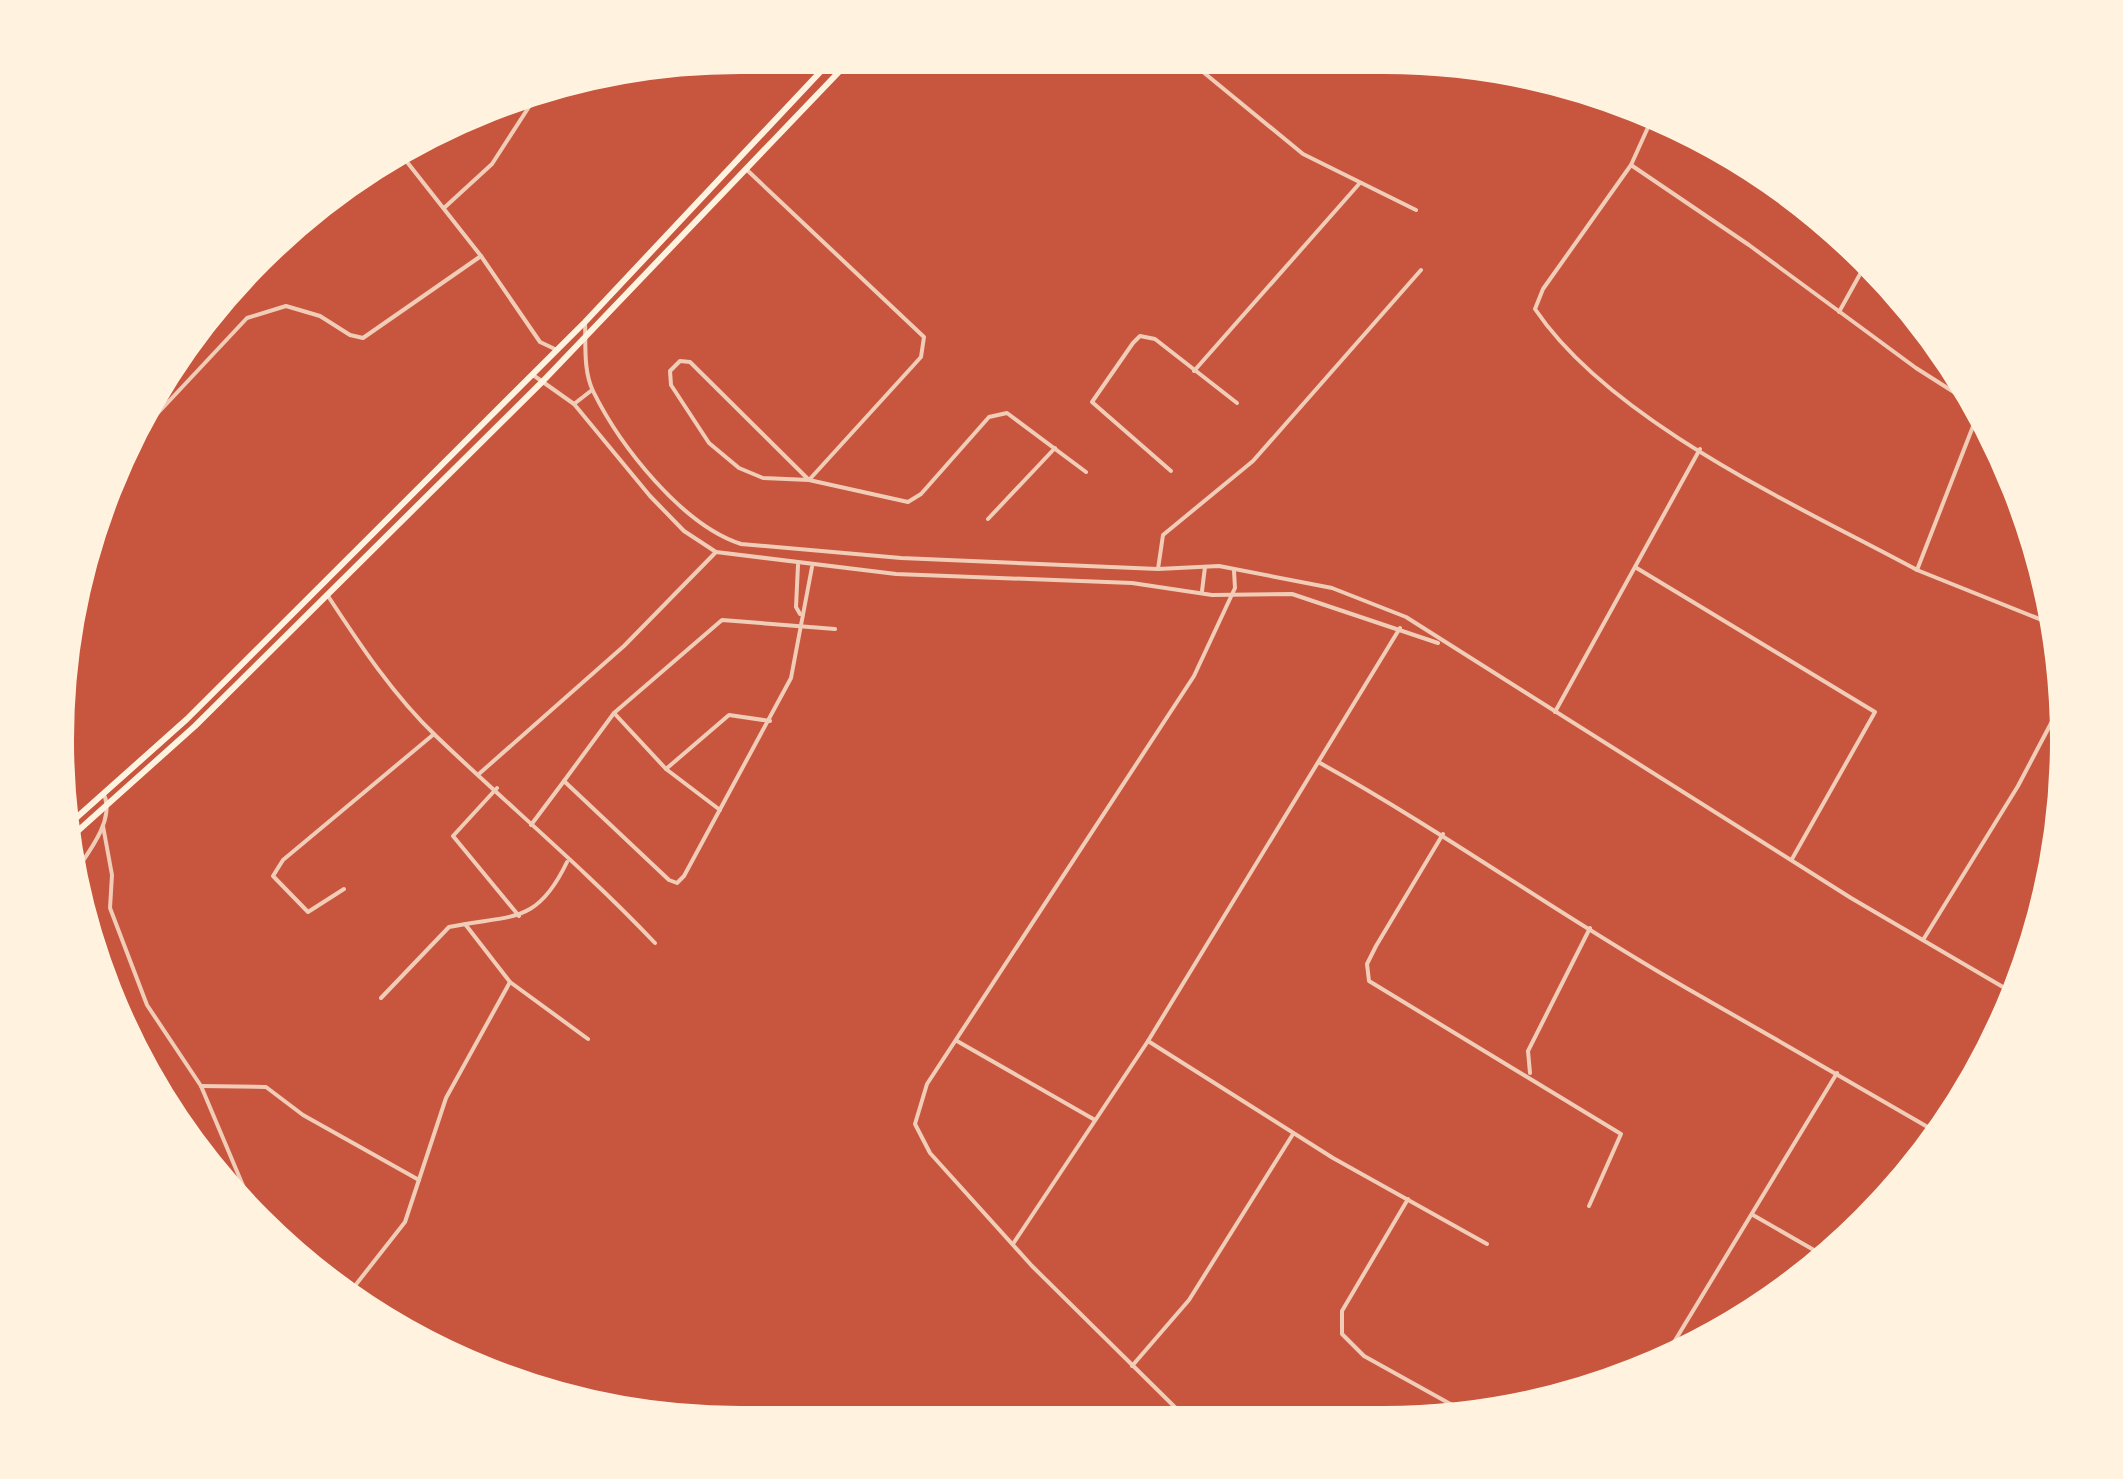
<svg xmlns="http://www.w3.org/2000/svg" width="2123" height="1479" font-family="'Asap Condensed',sans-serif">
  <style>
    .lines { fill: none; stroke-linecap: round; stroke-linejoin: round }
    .minor { stroke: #f1ccb7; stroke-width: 4 }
    .trunk { stroke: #fff3e0; stroke-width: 6 }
    .rim { fill: none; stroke: #fff3e0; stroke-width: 12 }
  </style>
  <rect width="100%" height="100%" fill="#c8553d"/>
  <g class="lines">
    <g class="minor">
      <polyline points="1186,58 1303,154 1416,210"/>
      <polyline points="1654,114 1631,165 1749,245 1916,368 1990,415"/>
      <polyline points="396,148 481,256 540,342 557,350"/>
      <path d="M1631,165L1543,289L1535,309C1611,422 1798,506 1917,570L1979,411"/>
      <polyline points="747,170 924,337 921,357 809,480 763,478 739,468 709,443 671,385 670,371 680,361 690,362 809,480 908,502 921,494 989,417 1007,413 1086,472"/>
      <polyline points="444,208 492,164 536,96 537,84"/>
      <polyline points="1839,312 1869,258"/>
      <path d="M585,322C586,344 583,370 593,391C620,446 682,525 741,544L901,558L1158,569L1219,566L1332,588L1406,617L1851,898L2020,997"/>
      <polyline points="1194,371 1359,184"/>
      <polyline points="533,375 574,404 650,496 684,531 716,552 896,574 1132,583 1212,595 1292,594 1438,643"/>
      <polyline points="574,404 592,390"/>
      <polyline points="111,463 247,318 286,306 320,316 350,335 363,338 481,256"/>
      <polyline points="1171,471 1092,402 1133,343 1140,336 1155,339 1237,403"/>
      <polyline points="988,519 1055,448"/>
      <polyline points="798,565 796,607 800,614"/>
      <polyline points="1635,567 1875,712 1792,859"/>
      <polyline points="1158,569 1163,535 1253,461 1421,270"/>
      <polyline points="1917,570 2062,628"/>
      <polyline points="1202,591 1205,567"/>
      <path d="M328,596C360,645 394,696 436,736C509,806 586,870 655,943"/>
      <polyline points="1555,712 1700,449"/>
      <polyline points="614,713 666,769 720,810"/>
      <path d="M1320,763C1446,833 1563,918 1688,989C1774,1038 1859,1087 1945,1137"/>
      <polyline points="666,769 729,715 770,721"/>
      <polyline points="480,773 624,646 716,552"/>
      <polyline points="564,781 614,713 722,620 835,629"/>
      <polyline points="497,788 453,836 519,916"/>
      <polyline points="531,825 564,781 669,880 677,883 684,876 791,678 812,567"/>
      <polyline points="103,826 112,875 110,908 147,1005 201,1086 244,1188 297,1265"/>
      <polyline points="1443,834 1376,946 1367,964 1369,981 1621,1134 1589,1206"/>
      <path d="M71,879C84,857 114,824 105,797"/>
      <polyline points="344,889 308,912 273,876 283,860 434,734"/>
      <polyline points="465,924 510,982 588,1039"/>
      <polyline points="1923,940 2018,786 2068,691"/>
      <path d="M381,998L449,927C510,914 536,927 567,862"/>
      <polyline points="957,1041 1095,1120"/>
      <polyline points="1148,1041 1333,1158 1487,1244"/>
      <polyline points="1530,1073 1528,1051 1590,928"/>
      <polyline points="201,1086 266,1087 303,1115 419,1180"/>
      <polyline points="1408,1199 1342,1311 1342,1334 1364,1356 1481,1421"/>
      <polyline points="1753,1215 1833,1261"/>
      <polyline points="1013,1244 1148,1041 1400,628"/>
      <polyline points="343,1301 405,1222 446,1098 510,982"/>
      <polyline points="1132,1366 1189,1300 1293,1134"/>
      <polyline points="1659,1367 1837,1073"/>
      <polyline points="1441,1423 1451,1404"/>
      <polyline points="1193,1425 1032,1266 930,1153 915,1124 927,1084 1194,676 1235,588 1234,571"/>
    </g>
    <g class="trunk">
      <polyline points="57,835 187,719 585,322 839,52"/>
      <polyline points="61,846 195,726 544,380 858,52"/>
    </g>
  </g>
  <path d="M0 0H2123V1479H0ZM740 68H1384A672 672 0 0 1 2056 740V740A672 672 0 0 1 1384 1412H740A672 672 0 0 1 68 740V740A672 672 0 0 1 740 68Z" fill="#fff3e0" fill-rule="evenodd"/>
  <path class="rim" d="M740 68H1384A672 672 0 0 1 2056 740V740A672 672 0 0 1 1384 1412H740A672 672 0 0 1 68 740V740A672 672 0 0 1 740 68Z"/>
</svg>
